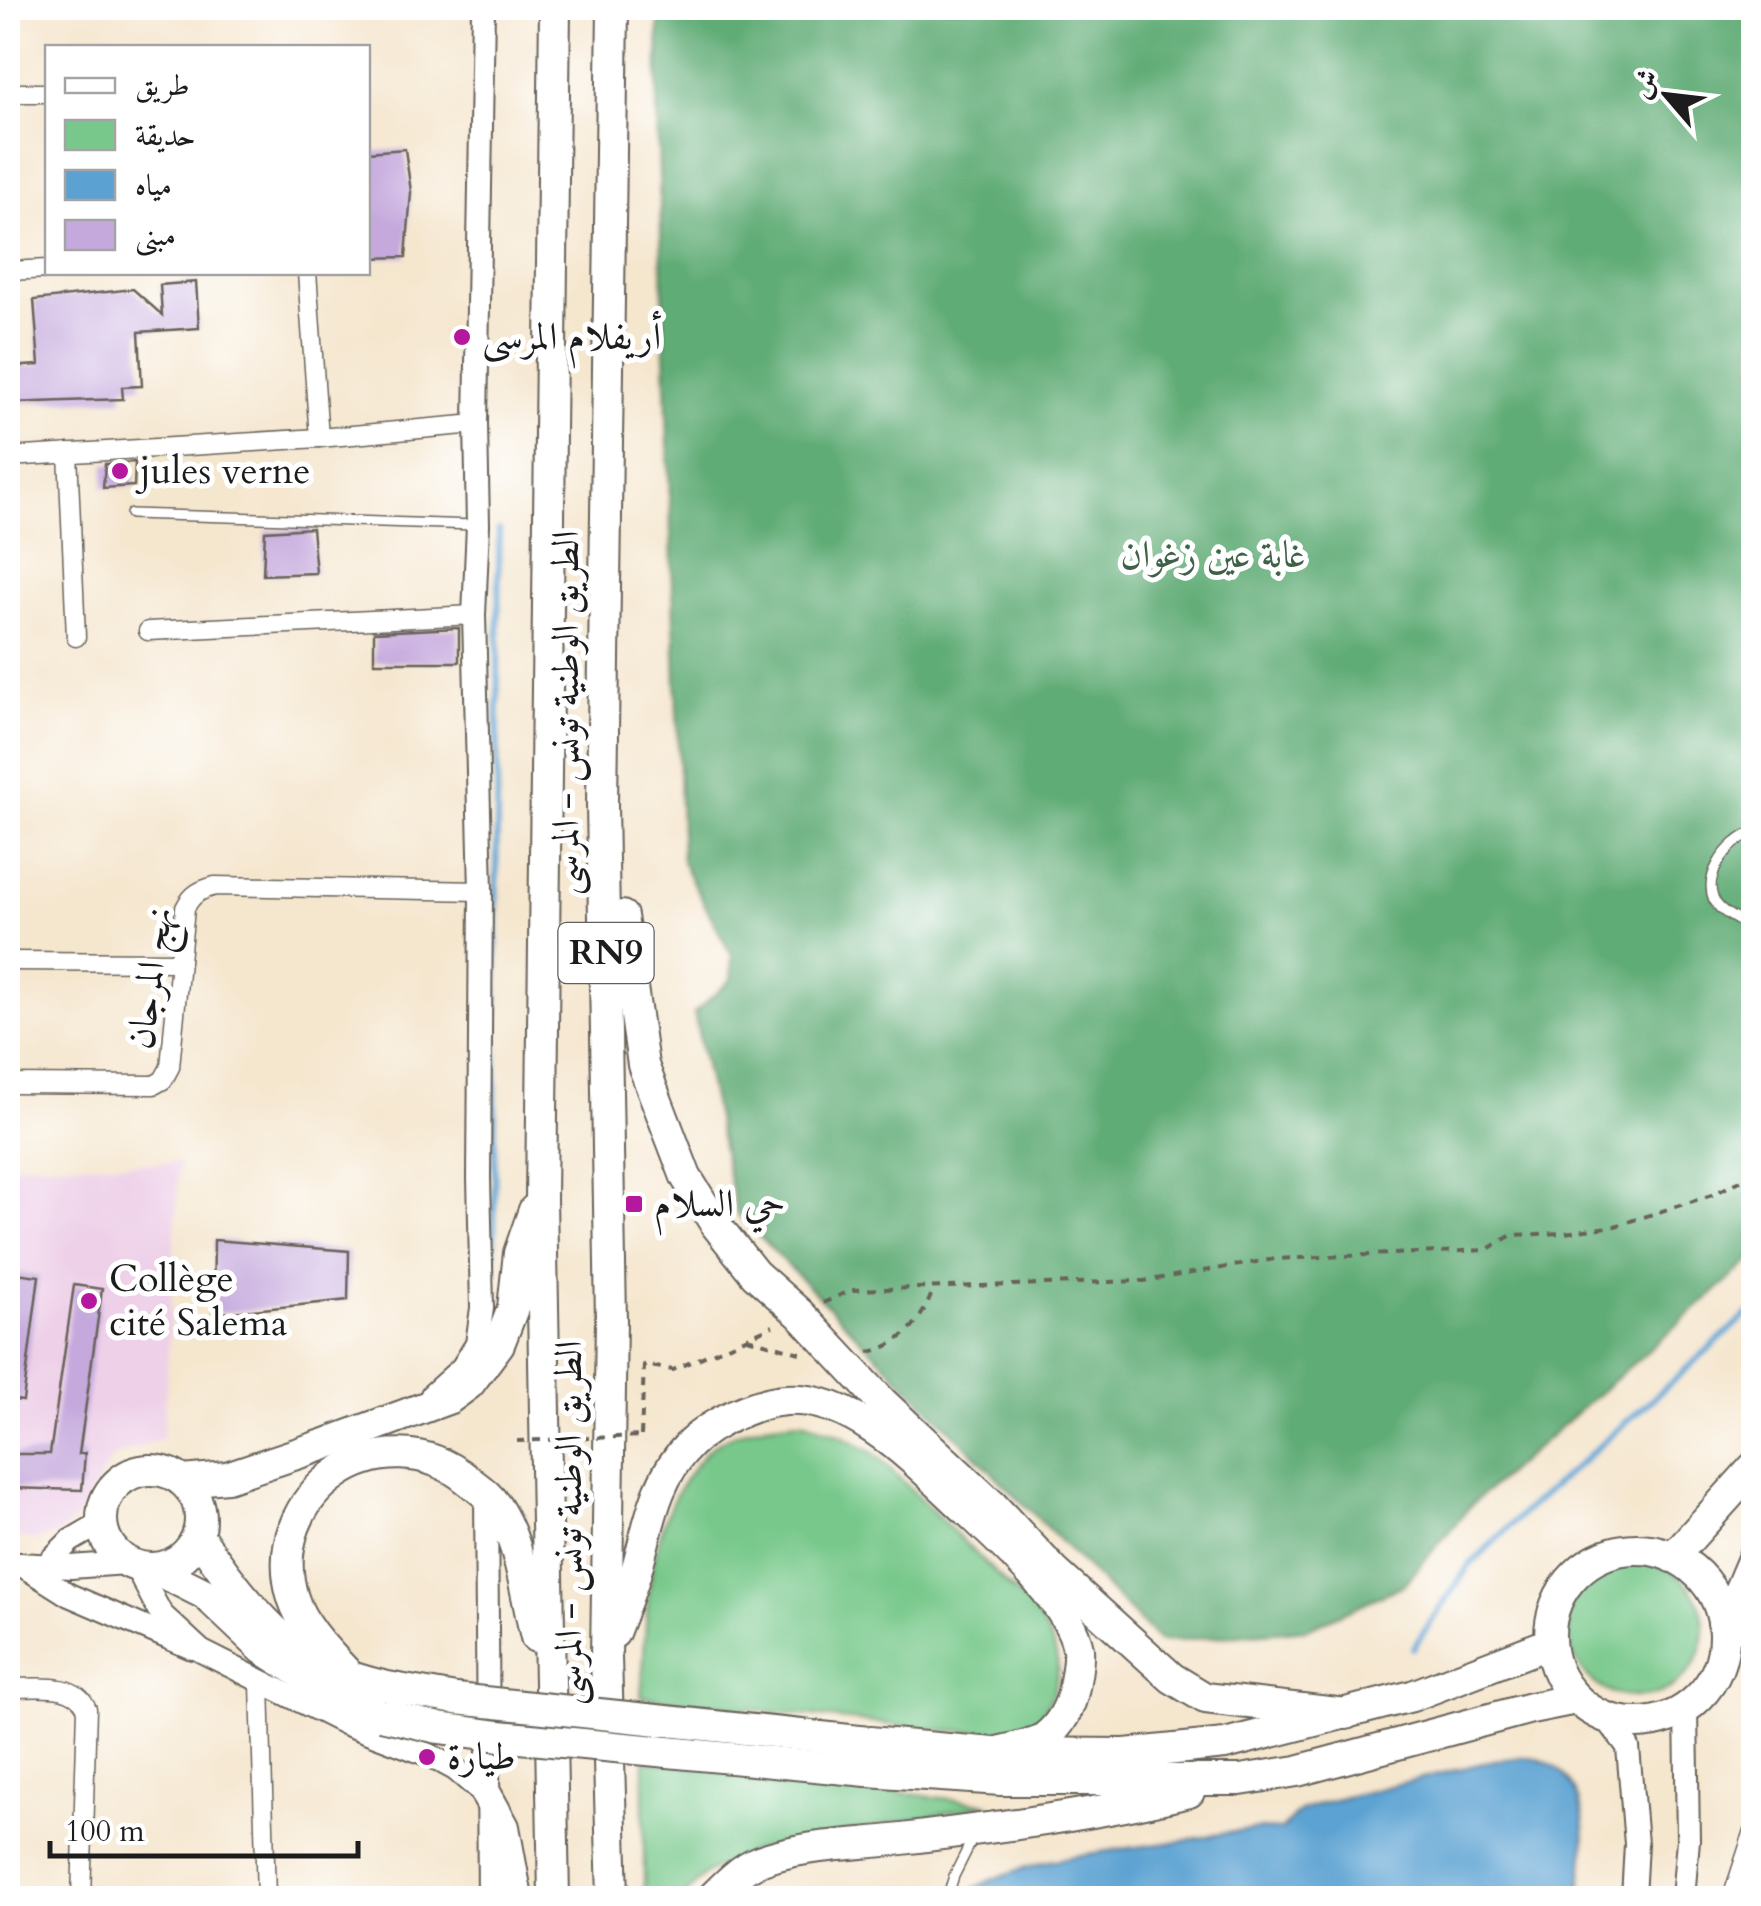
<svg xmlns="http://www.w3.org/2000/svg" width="1761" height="1906" font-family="Cardo,Amiri,serif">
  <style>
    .built { fill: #eed0e8 }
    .green { fill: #77c88a; stroke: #4a7253; stroke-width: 2.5 }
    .forest { fill: #61ac76; stroke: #3e6449; stroke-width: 2.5 }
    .water { fill: #5ba2d2; stroke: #3c5f77; stroke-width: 2.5 }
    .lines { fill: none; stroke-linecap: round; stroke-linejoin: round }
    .stream { stroke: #5ba2d2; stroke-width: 6 }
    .building { fill: #c5a9dd }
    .lane-casing { stroke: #68635a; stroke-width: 12 }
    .street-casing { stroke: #68635a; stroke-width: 21 }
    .secondary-casing { stroke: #68635a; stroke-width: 26 }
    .highway-casing { stroke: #68635a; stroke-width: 34 }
    .path { stroke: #68635a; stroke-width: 4; stroke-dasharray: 8 8; stroke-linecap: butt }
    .lane { stroke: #fff; stroke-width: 9 }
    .street { stroke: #fff; stroke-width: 18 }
    .secondary { stroke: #fff; stroke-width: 22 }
    .highway { stroke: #fff; stroke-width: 30 }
    .highway-bridge-casing { stroke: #68635a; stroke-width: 34; stroke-linecap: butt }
    .path-bridge { stroke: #68635a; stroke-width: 4; stroke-dasharray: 8 8; stroke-linecap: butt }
    .highway-bridge { stroke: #fff; stroke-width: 30 }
    .poi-dot { fill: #b5179e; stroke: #fff; stroke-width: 4 }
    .labels { text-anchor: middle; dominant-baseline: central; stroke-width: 10; stroke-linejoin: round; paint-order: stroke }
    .shield { fill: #fff; stroke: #606060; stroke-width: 2.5 }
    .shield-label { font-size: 35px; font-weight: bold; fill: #1c1c1c }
    .poi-label { font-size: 38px; fill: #1c1c1c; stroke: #fff; text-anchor: start }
    .park-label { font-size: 38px; fill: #406148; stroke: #fff }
    .street-label { font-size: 38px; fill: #1c1c1c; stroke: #fff }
  </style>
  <rect width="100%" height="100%" fill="#fff"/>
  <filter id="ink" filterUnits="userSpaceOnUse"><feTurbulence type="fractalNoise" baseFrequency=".01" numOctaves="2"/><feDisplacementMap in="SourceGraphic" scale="20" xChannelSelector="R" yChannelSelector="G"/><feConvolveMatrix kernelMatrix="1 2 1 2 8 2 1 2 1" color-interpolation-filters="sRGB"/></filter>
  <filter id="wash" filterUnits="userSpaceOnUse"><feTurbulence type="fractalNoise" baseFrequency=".0048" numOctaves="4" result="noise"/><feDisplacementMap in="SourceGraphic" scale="40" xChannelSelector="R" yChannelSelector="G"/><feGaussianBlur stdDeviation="2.25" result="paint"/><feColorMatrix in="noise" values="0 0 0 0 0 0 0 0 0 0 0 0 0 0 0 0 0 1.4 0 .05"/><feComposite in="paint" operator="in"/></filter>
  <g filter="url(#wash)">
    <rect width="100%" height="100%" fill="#f5e6ce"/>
    <polygon class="built" points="179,1163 163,1438 112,1457 74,1522 57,1535 37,1540 8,1536 8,1164"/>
    <g class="green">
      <path d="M803,1421L842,1436L875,1454L1035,1612C1064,1658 1066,1675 1037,1723L1005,1733L939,1730L641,1697C648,1621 643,1530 694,1467C700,1460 706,1450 714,1445C742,1427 771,1423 803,1421Z"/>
      <circle cx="1636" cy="1629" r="68"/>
      <polygon points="644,1761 990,1804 754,1850 706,1873 682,1898 644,1898"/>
    </g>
    <polygon class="forest" points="659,8 1753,8 1753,1259 1472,1504 1404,1585 1307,1629 1160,1642 736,1213 694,1013 731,980 732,956 682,862 657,114"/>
    <path class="water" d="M1531,1757C1596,1772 1587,1846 1579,1898H958C1023,1856 1099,1853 1174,1842C1211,1837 1244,1826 1281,1830L1300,1811L1318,1804L1495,1760Z"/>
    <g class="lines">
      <g class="stream">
        <polyline points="494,1269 499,530"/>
        <polyline points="1413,1648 1469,1566 1521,1515 1754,1309"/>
      </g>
    </g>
    <g id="blocks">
      <g class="building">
        <polygon points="405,149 411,192 406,257 368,258 368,152"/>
        <polygon points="196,282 199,328 139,332 142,386 122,387 123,399 8,403 8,367 39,365 34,300 133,289 162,315 160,285"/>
        <polygon points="135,462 134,486 103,488 105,464"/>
        <polygon points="312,528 316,573 263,575 265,531"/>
        <polygon points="459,628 459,662 374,662 374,632"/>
        <polygon points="214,1240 349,1251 348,1300 213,1314"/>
        <polygon points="16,1273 39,1276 23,1401 8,1399 8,1341"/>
        <polygon points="74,1285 102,1289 79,1454 85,1453 82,1490 8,1488 8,1454 50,1454"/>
      </g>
    </g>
  </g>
  <g filter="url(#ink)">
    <use href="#blocks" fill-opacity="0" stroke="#68635a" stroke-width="2.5"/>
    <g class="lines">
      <g class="lane-casing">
        <g id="lane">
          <polyline points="131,514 475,525"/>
          <path d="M1754,832C1728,840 1695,883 1720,908C1728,916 1743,923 1754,929"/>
          <polyline points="947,1898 954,1876 974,1836"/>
        </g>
      </g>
      <g class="street-casing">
        <g id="street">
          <polyline points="8,93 48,93"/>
          <polyline points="8,271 48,269"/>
          <polyline points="307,272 319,438"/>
          <polyline points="68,453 76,637"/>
          <polyline points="8,457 319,438 476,424"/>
          <polyline points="148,631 474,615"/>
          <polyline points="8,961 180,962"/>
          <path d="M8,1084L154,1085L163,1080L170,1067L185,908C192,894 200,890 215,886L481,891"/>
          <polyline points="1724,1637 1754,1627"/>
          <polyline points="260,1683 266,1898"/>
          <path d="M8,1688C34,1689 76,1680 87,1709L81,1898"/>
          <polyline points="1732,1898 1754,1831"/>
        </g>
      </g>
      <g class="secondary-casing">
        <g id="secondary">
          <polyline points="432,1395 462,1368 477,1344 482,1308 479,1178 481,891 474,615 478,525 476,424 483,8"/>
          <polyline points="486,1493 489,1898"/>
          <polyline points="20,1564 69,1595 192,1648"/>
          <polyline points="20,1564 71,1567 126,1563"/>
          <polyline points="45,1566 70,1541 101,1523"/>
          <polyline points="136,1567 161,1614 201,1651 344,1723 429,1755 455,1769 487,1796"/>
          <polyline points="1607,1719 1628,1747 1636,1844 1633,1898"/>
          <polyline points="1683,1898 1688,1840 1686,1709"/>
        </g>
      </g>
      <g class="highway-casing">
        <g id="highway">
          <polyline points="622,916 643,1065 686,1177 716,1225 755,1274 800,1314 883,1403 993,1506 1054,1571 1172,1678 1205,1698 1346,1714"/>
          <circle cx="151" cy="1519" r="49"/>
          <polyline points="183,1481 227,1477 323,1445 450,1398 469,1384 499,1344 513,1308 519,1253 534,1210"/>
          <path d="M198,1535C227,1579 277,1646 327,1668C342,1675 376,1685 393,1688"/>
          <circle cx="1637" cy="1636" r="87"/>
          <polyline points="1673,1557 1754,1467"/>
          <polyline points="155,1569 205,1594 263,1649 341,1698 381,1715"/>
          <polyline points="1724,1627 1754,1556"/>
          <path d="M614,1633C622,1612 631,1590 637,1568C649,1525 656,1477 690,1444C712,1422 756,1402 786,1400C856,1394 924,1471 970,1513C1002,1543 1071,1605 1078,1649C1079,1662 1076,1675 1074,1687C1071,1706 1060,1727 1044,1738C1030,1746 1008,1749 993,1753"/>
          <path d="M346,1672C326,1650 302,1627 293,1598C261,1494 382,1410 468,1480C479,1489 488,1494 496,1506C521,1543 525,1594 536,1637"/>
          <polyline points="869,1742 993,1753 1125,1754 1225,1744 1412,1696 1550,1643"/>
          <polyline points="867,1771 1001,1780 1240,1780 1297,1771 1531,1708 1576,1699"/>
          <polyline points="487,1796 504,1827 517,1898"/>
          <polyline points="554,1898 541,1199 555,8"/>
          <polyline points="613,1898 606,1657 611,1320 602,804 613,8"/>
          <path d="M712,1898C725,1885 741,1868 759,1861C805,1844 855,1845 902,1839C999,1827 1095,1815 1189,1792"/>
        </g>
      </g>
      <g class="path">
        <polyline points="823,1303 851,1290 1144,1281 1275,1259 1486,1250 1512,1235 1564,1233 1615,1226 1712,1195 1754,1174"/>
        <polyline points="747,1338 800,1353"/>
        <path d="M869,1352C902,1346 925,1318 934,1286"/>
        <polyline points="641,1436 644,1365 673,1370 773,1326"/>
      </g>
      <use href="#lane" class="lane"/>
      <use href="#street" class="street"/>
      <use href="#secondary" class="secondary"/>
      <use href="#highway" class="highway"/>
      <g class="highway-bridge-casing">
        <g id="highway-bridge">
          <polyline points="393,1688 456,1699 869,1742"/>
          <polyline points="381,1715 439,1728 499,1736 867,1771"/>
        </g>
      </g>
      <polyline class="path-bridge" points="517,1441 641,1436"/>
      <use href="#highway-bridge" class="highway-bridge"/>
    </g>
  </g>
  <g class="poi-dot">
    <circle cx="462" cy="337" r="10"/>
    <circle cx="120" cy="471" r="10"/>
    <rect x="624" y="1194" width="20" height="20" rx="5"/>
    <circle cx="89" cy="1301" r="10"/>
    <circle cx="427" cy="1757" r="10"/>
  </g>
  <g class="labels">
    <rect class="shield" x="558.5" y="923" width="95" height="60" rx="8"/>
    <g class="shield-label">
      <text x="606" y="953">RN9</text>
    </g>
    <g class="poi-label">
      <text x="482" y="337">أريفلام المرسى</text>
      <text x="140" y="471">jules verne</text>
      <text x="654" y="1204">حي السلام</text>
      <text x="109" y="1279">Collège<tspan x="109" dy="44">cité Salema</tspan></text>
      <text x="447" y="1757">طيارة</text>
    </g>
    <g class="park-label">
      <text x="1213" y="555">غابة عين زغوان</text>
    </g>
    <g class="street-label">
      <text transform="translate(566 713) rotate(-90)">الطريق الوطنية تونس - المرسى</text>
      <text transform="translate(150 978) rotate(-82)">نهج المرجان</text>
      <text transform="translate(569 1523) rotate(-90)">الطريق الوطنية تونس - المرسى</text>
    </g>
  </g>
  <rect width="1761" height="1906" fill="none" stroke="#fff" stroke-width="40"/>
  <rect x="45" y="45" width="325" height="230" fill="#ffffff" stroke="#a4a4a4" stroke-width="2.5"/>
  <rect x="65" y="78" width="50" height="15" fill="#ffffff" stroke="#a4a4a4" stroke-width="2.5"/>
  <text x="135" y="95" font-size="30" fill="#1c1c1c">طريق</text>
  <rect x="65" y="120" width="50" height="30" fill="#77c88a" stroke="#a4a4a4" stroke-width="2.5"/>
  <text x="135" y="145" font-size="30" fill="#1c1c1c">حديقة</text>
  <rect x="65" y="170" width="50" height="30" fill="#5ba2d2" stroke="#a4a4a4" stroke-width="2.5"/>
  <text x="135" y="195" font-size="30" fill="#1c1c1c">مياه</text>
  <rect x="65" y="220" width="50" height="30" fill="#c5a9dd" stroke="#a4a4a4" stroke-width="2.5"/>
  <text x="135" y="245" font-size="30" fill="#1c1c1c">مبنى</text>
  <g transform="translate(1666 95) rotate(298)" stroke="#ffffff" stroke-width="8" paint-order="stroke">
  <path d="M0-8L18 38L0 25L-18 38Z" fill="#1c1c1c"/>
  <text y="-15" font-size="28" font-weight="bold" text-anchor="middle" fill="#1c1c1c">ش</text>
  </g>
  <path d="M50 1841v15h308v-15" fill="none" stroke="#1c1c1c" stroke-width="5"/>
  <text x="65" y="1841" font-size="30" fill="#1c1c1c" stroke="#ffffff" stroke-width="8" paint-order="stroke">100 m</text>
</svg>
